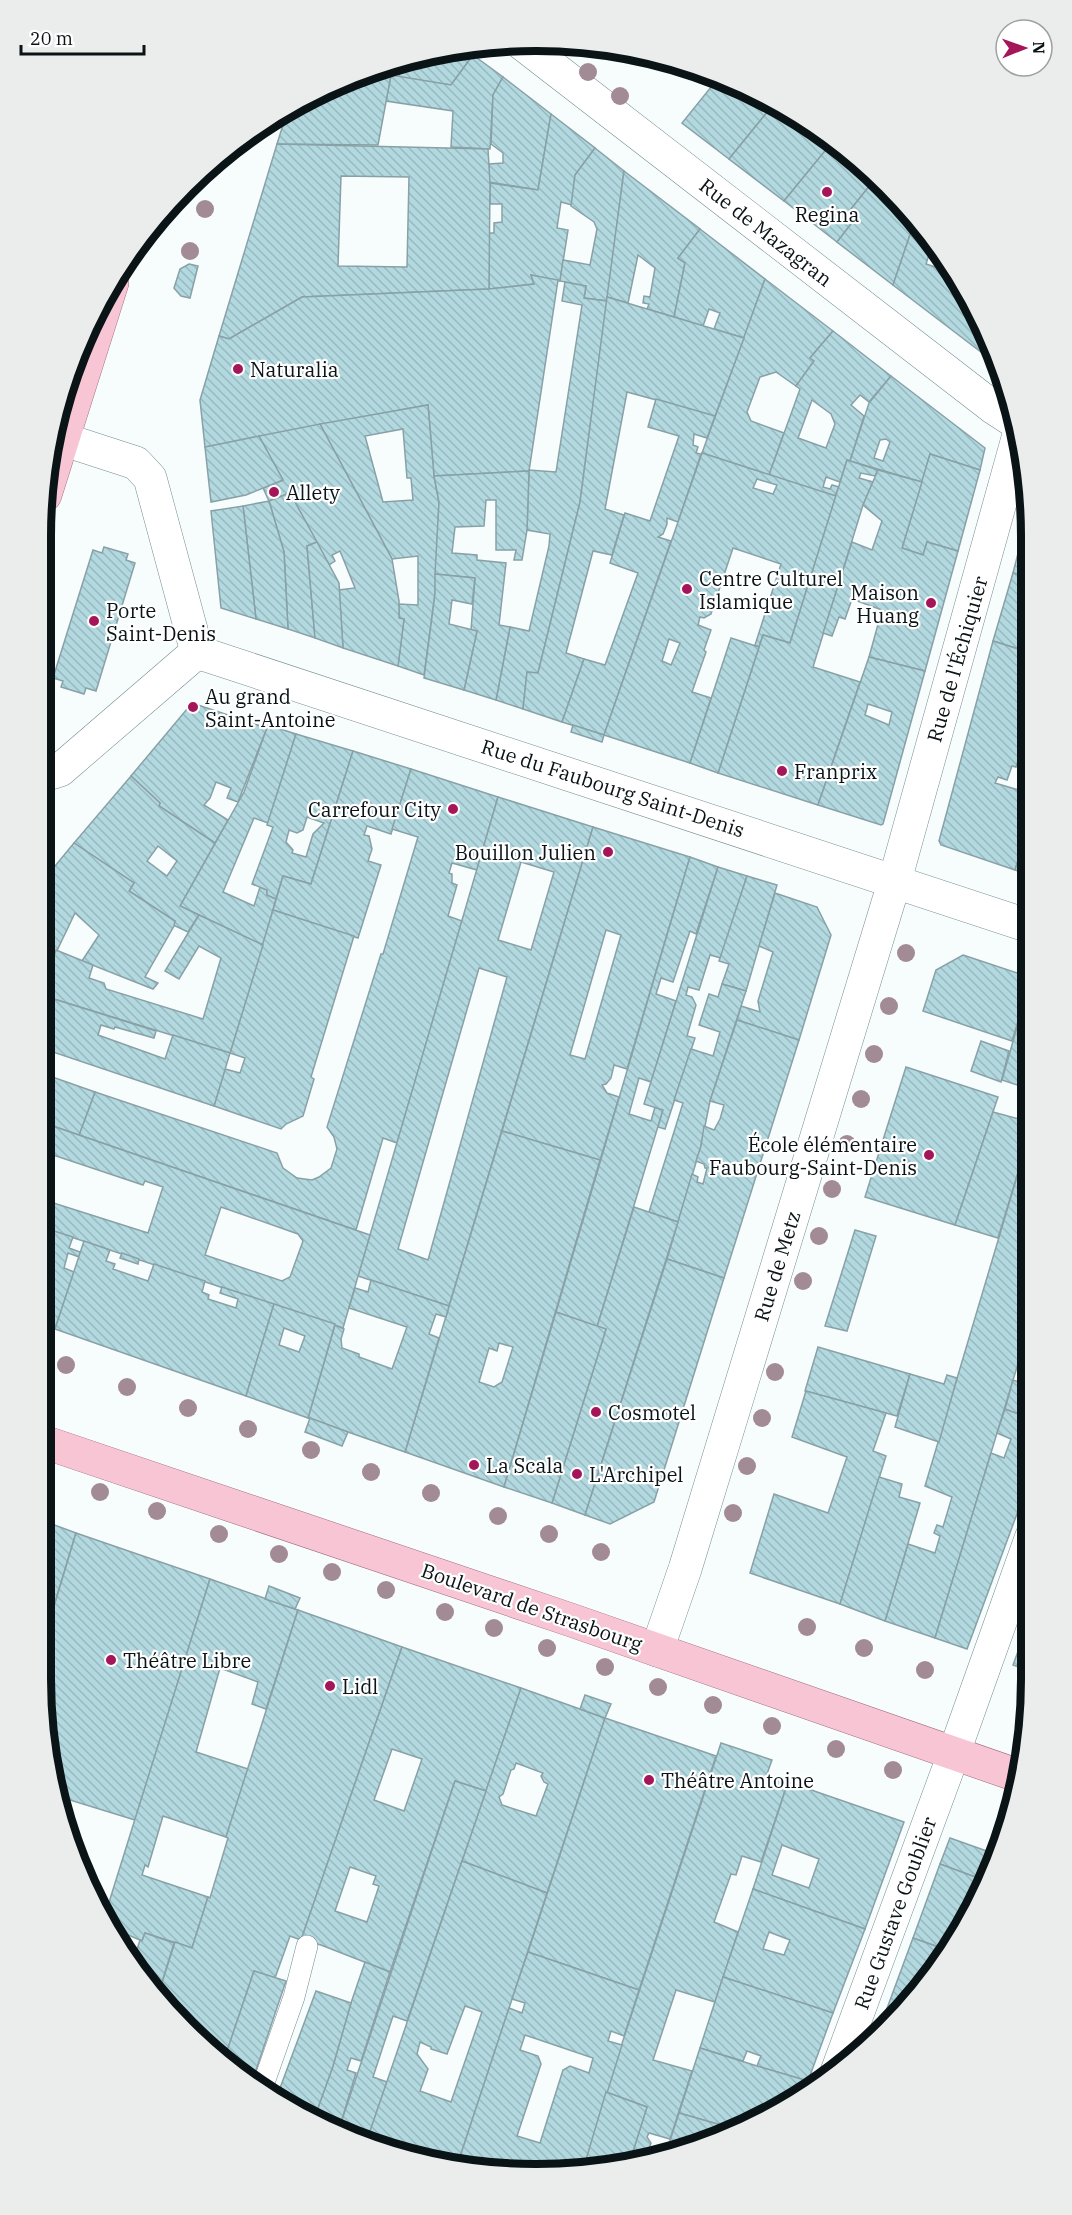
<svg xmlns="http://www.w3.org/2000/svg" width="1072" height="2215" font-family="'IBM Plex Serif',serif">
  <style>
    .building { fill: url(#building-back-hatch); stroke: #88a1a6; stroke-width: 1.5; fill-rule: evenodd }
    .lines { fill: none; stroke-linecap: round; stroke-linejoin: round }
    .service-casing { stroke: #758d92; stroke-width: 22 }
    .pedestrian-casing { stroke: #758d92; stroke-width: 33 }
    .minor-casing { stroke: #758d92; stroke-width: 34 }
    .primary-casing { stroke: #a16d7f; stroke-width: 34 }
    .service { stroke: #fff; stroke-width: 21 }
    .pedestrian { stroke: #fff; stroke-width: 32 }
    .minor { stroke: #fff; stroke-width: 33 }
    .primary { stroke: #f7c5d4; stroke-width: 33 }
    .tree { fill: #a28b94 }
    .poi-dot { fill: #a41659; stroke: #fff; stroke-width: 2 }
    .labels { text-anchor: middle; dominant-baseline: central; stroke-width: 4.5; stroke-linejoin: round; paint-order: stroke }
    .poi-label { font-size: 20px; fill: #0a1315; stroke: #fff; text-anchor: start }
    .street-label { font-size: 20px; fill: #0a1315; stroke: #fff }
    .rim { fill: none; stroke: #0a1315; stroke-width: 8 }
  </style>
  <defs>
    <pattern id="building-back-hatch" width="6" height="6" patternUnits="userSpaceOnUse" patternTransform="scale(1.5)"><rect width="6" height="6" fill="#b3d9e0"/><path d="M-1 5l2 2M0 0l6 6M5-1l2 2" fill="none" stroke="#99b9bf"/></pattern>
  </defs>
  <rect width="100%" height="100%" fill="#f7fcfd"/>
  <g class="building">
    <polygon points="464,48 473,55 451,85 399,77 400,62 440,50"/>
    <polygon points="473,55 503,77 493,95 490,149 451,147 453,111 386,101 391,75 451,85"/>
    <polygon points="685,66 720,76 714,84 698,72 696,75"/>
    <polygon points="369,71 391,75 378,145 277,144 288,109 347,78"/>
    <polygon points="720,76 773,105 729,159 682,123"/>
    <polygon points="503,77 551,114 538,190 489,182 489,164 503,163 503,153 491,144 493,95"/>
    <polygon points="773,105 797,119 794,125 819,146 822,134 828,138 825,151 784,201 729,159"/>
    <polygon points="551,114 595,148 575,175 572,205 561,202 557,228 568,230 560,281 531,275 534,284 489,289 489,233 494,233 494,223 502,222 502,204 490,204 490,183 538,190"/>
    <polygon points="828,138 838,143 851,156 850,159 858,165 854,170 871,184 851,209 858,215 837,242 784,201 825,151"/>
    <path d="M277,144L488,149L490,183L489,289L302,297L229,339L219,336ZM341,176L409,177L407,267L338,266Z"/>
    <polygon points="595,148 624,171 607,301 584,298 586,286 560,281 563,260 590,265 597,229 594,222 571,206 575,175"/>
    <polygon points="624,171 700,229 678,258 685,263 674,317 647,309 649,304 643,303 644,296 650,297 655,268 638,255 628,303 607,297"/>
    <polygon points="873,178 882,188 881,191 893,201 894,199 915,220 893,285 837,242 858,215 851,209 871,184"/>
    <polygon points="915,220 933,242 926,264 951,272 994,347 998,361 994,362 893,285"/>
    <polygon points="700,229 765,279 744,338 714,329 720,313 709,309 703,326 674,317 685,263 678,258"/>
    <polygon points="189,264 198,266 190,298 181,296 174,288 180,269"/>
    <polygon points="531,275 558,280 529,471 434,476 428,405 205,447 200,400 219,336 229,339 302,297 489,289 534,284"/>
    <polygon points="765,279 833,331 810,358 814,361 796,386 776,372 760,377 747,412 751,421 784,433 769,475 702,453"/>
    <polygon points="565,282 586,286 584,298 607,301 580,502 538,673 527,672 523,709 496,700 510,627 529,631 549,546 550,534 527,530 529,470 556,472 582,305 562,301"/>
    <polygon points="607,297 744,338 715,416 627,392 605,509 624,515 612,555 593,551 566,653 584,659 562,722 523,709 527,672 538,673 580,502"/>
    <path d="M833,331L891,376L869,402L860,395L851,405L864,416L850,461L847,460L840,482L826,477L823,487L830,489L832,485L839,487L835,496L769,475L800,389L796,386L814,361L810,358ZM812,400L831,414L835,424L826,448L798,438Z"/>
    <path d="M891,376L985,448L980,470L930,454L922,482L850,461L869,403ZM886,439L890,442L883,461L874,458L880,440Z"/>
    <polygon points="656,399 715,416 707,438 694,434 693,445 698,447 696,453 701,454 678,522 667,518 667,524 663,534 658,537 671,541 604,735 562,722 584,659 605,665 638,573 610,563 625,513 650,521 679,436 648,427"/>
    <path d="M428,405L434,476L439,502L435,594L424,675L398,666L404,619L399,618V604L418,605V556L392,559L320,424ZM403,429L407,478H411L413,500L383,502L365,436Z"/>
    <polygon points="320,424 392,559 399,601 399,618 404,619 398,666 343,648 339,590 355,588 340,551 332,555 335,561 329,565 290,493 269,501 263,488 283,480 259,436"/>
    <polygon points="259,436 283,480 246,495 211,502 205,447"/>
    <path d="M702,453L836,496L790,643L763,635L759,647L755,645L781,564L733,548L711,614L704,618L700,617L698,625L711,630L704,650L706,652L692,692L711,698L690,763L604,735ZM757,479L777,485L773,494L753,488ZM669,639L680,643L671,665L662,661Z"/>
    <polygon points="930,454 980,470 958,551 927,542 923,555 902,548"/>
    <polygon points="847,460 878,470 875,476 861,473 859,478 873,482 863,505 813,667 860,682 818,805 718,773 763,635 790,643"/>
    <polygon points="878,470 922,482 902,548 923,555 927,542 958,551 925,671 869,657 882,610 852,599 845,619 839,617 832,636 823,633 852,542 872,550 882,521 863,505"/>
    <polygon points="529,471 527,530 522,560 514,560 516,550 496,550 496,500 486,500 484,526 455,527 452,553 477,555 477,560 506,563 499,625 510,627 496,700 464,690 477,631 471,630 475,578 435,574 439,502 434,476"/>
    <polygon points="290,493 317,542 307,546 315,638 288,629 284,552 269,501"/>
    <polygon points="269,501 284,552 288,629 256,619 243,506"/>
    <polygon points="243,506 256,619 221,608 211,511"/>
    <polygon points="1027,518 1028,577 1013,573"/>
    <polygon points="317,542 339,583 343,648 315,638 307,546"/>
    <polygon points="104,547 128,554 126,560 135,563 96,691 86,688 84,694 61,687 63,681 53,678 93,550 102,553"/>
    <polygon points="1013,573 1028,577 1028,652 993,641"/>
    <polygon points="435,574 475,578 472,604 452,600 449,624 477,631 464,690 424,678 435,594"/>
    <polygon points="731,638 759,647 718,773 690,763"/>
    <polygon points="993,641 1028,652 1028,728 1016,767 1012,766 1007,780 998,777 995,783 1025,792 1028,785 1028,828 1015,870 941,845 939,841"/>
    <path d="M869,657L925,671L883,824L881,825L818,805ZM868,704L892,712L889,725L865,715Z"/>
    <polygon points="192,703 267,728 238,802 227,798 231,788 216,782 210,798 204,805 228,820 215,843 159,806 160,803 131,776"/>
    <polygon points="268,725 296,734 268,823 254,818 223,892 254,906 260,887 267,890 267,895 276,899 263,945 180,906 244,792"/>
    <polygon points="573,725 604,735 602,742 571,732"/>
    <path d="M296,734L353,751L311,884L283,876L276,899L267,895V890L252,884L273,827L267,825ZM307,817L324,823L313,834L306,857L292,853L293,850L286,842L289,830L297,833L303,830Z"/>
    <polygon points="353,751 411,769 391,834 367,826 364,835 369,836 372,849 368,861 381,865 358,938 273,910 283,876 311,884"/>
    <polygon points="411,769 498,797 477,870 452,863 449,873 452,874 452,883 457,885 448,916 462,921 397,1143 383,1138 356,1230 79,1135 95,1092 277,1153 283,1168 297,1178 312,1180 319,1177 331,1168 337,1149 334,1137 327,1127 381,954 383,954 418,837 392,829"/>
    <path d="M131,776L160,803L159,806L215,843L180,906L199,915L188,932L173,925L175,921L129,891L134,883L74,843ZM158,846L177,861L167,876L147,861Z"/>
    <path d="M498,797L593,827L449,1306L358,1276ZM521,862L554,872L531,950L498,940ZM479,968L507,977L428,1260L398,1249Z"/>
    <path d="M593,827L690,857L627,1069L614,1065L611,1078L606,1084L602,1085L607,1093L619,1097L600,1160L502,1131ZM606,930L621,935L585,1059L570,1055Z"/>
    <polygon points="1028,828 1029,875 1015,870"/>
    <polygon points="74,843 134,883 129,891 175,921 174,926 145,977 158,983 153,989 82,961 99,935 75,913 53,959 41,953 41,883"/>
    <polygon points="690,857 718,867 696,934 690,931 673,982 661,978 656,994 676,1001 651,1082 639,1078 629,1114 651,1121 655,1107 663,1110 597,1327 556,1312"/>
    <polygon points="718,867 747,876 721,958 710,955 699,990 688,987 686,995 692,997 696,1005 687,1036 695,1038 665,1129 658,1127 663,1110 644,1104"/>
    <polygon points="747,876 777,885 746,991 722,984 729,964 719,961"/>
    <polygon points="775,893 817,907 831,935 799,1040 737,1020 741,1006 760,1012 758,1001 773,952 759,946"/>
    <polygon points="273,910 354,936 311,1077 314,1079 303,1116 286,1124 281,1129 214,1106 225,1069 240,1073 245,1058 230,1053"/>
    <polygon points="199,915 263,945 230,1053 41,995 41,953 53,959 56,950 93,965 89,978 104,983 106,989 203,1019 221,958 199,946 179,979 165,971"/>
    <polygon points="963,955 1029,977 1029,985 1012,1041 923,1011 936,970"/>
    <polygon points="722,984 746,991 710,1101 701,1146 678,1222 649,1212 683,1103 674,1100 691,1049 713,1056 720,1032 699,1025 709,994 718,997"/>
    <polygon points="1029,985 1029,1089 1002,1080"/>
    <polygon points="41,995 156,1031 154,1038 115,1027 114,1029 101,1025 98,1035 165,1059 173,1035 230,1053 214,1106 41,1048"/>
    <polygon points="737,1020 799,1040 724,1278 667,1259 692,1174 698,1177 697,1182 703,1184 707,1168 705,1168 704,1164 696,1161 701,1146 704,1126 714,1130 720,1119 724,1105 710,1101"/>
    <polygon points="981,1041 1009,1051 1001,1082 971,1071"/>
    <polygon points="906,1067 998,1097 955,1225 865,1197"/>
    <polygon points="41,1073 95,1092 79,1135 41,1122"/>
    <polygon points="993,1112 1030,1122 1030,1133 998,1238 955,1225"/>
    <path d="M41,1122L370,1235L343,1328L41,1227V1199L148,1233L163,1187L145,1181L143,1185L41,1151ZM221,1207L298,1234L303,1241L290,1277L282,1281L205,1255Z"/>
    <path d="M502,1131L600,1160L504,1487L405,1452ZM499,1343L513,1347L502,1382L494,1387L479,1382L489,1348L497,1351Z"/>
    <polygon points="1030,1133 1030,1324 935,1638 885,1621 908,1544 935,1553 940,1536 934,1533 937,1525 943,1527 952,1497 925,1486"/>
    <polygon points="634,1207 678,1222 585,1515 552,1503 606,1329 597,1327"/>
    <polygon points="41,1227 73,1237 69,1248 80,1252 79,1257 68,1253 64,1268 74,1272 55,1329 41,1324"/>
    <polygon points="855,1230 876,1236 847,1331 825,1326"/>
    <polygon points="84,1241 110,1250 106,1261 115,1264 113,1269 148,1281 154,1264 205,1281 202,1292 209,1295 208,1299 236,1308 238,1299 220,1293 222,1287 274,1304 246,1396 55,1329"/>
    <polygon points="122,1253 139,1259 138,1264 120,1258"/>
    <polygon points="667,1259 724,1278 654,1502 610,1524 585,1515"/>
    <polygon points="371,1280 449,1306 446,1317 436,1314 429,1334 439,1338 405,1452 308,1418 335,1325 344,1329 341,1339 342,1348 359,1354 359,1357 392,1369 407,1327 349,1308 355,1288 368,1292"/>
    <path d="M274,1304L335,1324L308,1418L246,1396ZM284,1328L305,1336L299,1352L279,1345Z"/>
    <polygon points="556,1312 606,1329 552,1503 504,1487"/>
    <polygon points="1030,1324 1030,1356 1022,1352"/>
    <polygon points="818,1347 910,1374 897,1416 805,1391"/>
    <polygon points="1030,1370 1031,1419 1005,1409 1013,1380 1026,1385"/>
    <polygon points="910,1374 944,1384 947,1375 957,1378 939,1442 895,1427"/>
    <polygon points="806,1391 886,1413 873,1451 886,1456 840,1604 750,1573 774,1494 828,1513 847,1457 792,1437"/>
    <polygon points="1005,1409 1031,1419 1031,1476 967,1649 935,1638 991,1453 1004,1458 1011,1439 997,1433"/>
    <polygon points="310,1418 348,1432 342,1446 305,1432"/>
    <polygon points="879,1477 902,1484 899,1497 920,1503 885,1621 840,1604"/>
    <polygon points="41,1520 76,1533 41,1648"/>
    <polygon points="76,1533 210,1579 135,1820 60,1797 40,1679 41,1650"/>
    <polygon points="210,1579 298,1610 266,1709 252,1704 258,1682 220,1668 196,1752 248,1769 226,1837 163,1816 148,1867 145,1865 142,1875 208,1897 192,1948 145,1933 142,1941 124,1933 122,1942 106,1912"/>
    <polygon points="269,1586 300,1598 295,1609 265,1599"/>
    <polygon points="298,1610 402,1647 301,1940 290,1936 275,1978 254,1971 225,2057 158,1995 175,1942 192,1948 208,1897 210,1898 228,1838 226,1837"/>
    <polygon points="1031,1616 1031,1671 1013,1665"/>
    <path d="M402,1647L521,1688L486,1791L455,1781L390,1972L321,1945L301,1940ZM392,1749L422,1759L404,1811L374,1800ZM350,1867L376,1876L373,1884L379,1886L367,1922L335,1911Z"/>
    <path d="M521,1688L605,1718L547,1893L462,1861ZM516,1763L543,1773L541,1776L544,1782L548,1784L536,1816L502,1805L499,1797L503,1794L511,1770L514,1769Z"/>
    <polygon points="585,1695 611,1704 605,1718 580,1709"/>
    <polygon points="605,1718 716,1756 639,1990 528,1952"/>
    <polygon points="721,1743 772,1760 767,1774 788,1782 761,1862 742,1856 736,1875 731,1874 714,1922 738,1932 715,2002 676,1990 653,2060 692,2071 670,2139 649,2133 647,2137 651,2143 646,2157 630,2161 647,2107 606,2092"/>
    <polygon points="455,1781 486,1791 407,2021 393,2016 373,2077 387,2082 366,2143 338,2132"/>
    <path d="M788,1782L904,1822L865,1929L753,1889ZM782,1845L819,1859L809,1888L772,1875Z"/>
    <polygon points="950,1838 998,1855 994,1869 986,1881 940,1864"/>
    <path d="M462,1861L547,1893L457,2166L439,2165L366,2143ZM465,2006L482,2012L451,2102L420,2091L428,2069L417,2054L420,2042L431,2047V2049L447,2054Z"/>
    <polygon points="940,1864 986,1881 944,1949 913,1938"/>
    <path d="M753,1889L865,1929L833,2013L723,1977ZM769,1932L790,1940L784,1955L763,1949Z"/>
    <polygon points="145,1933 174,1943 158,1995 143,1981 133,1962 140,1940 142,1941"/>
    <polygon points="913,1938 944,1949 908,2006 898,2015 886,2011"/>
    <path d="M528,1952L639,1990L624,2036L611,2031L608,2041L622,2045L583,2170L457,2166L509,2008L522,2013L525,2003L512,1999ZM525,2035L593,2058L589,2073L570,2066L563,2070L540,2143L517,2136L541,2064L538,2056L520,2050Z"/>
    <polygon points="365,1962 390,1972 361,2061 351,2058 347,2070 356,2073 338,2132 314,2119 333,2066 351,2003"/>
    <polygon points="254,1971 286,1981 252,2082 225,2057"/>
    <polygon points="723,1977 833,2013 808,2081 757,2066 761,2056 747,2051 743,2061 700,2048"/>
    <polygon points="316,1991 351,2003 333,2066 314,2119 276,2099"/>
    <polygon points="886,2011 898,2015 878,2035"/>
    <polygon points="700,2048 757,2066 808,2081 804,2093 755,2123 735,2129 679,2113"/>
    <polygon points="606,2092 647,2107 630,2161 601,2170 583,2170"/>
    <polygon points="679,2113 735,2129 692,2142 687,2140 685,2145 667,2150"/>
  </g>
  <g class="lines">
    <g class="service-casing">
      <polyline id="service" points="261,2091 294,1997 307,1946"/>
    </g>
    <g class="pedestrian-casing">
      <polyline id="pedestrian" points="836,2073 954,1753 1031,1537"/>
    </g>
    <g class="minor-casing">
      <g id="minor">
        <polyline points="520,42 994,408 1014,421"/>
        <polyline points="62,439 136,463 150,478 197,652"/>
        <polyline points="197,652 1029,926"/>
        <polyline points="41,776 60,770 197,652"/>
        <polyline points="657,1650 685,1569 895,880 1018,438"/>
      </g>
    </g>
    <g class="primary-casing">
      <g id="primary">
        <polyline points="45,495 112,283"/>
        <polyline points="41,1441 571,1620 1022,1777"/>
      </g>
    </g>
    <use href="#service" class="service"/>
    <use href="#pedestrian" class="pedestrian"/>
    <use href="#minor" class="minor"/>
    <use href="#primary" class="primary"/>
  </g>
  <g class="tree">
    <circle cx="588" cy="72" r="9"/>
    <circle cx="620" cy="96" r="9"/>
    <circle cx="205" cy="209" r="9"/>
    <circle cx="190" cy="251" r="9"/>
    <circle cx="906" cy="953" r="9"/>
    <circle cx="889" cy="1006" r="9"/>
    <circle cx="874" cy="1054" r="9"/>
    <circle cx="861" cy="1099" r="9"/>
    <circle cx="847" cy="1144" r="9"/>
    <circle cx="832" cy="1189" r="9"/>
    <circle cx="819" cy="1236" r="9"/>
    <circle cx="803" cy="1281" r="9"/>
    <circle cx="66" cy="1365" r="9"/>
    <circle cx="775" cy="1372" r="9"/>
    <circle cx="127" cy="1387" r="9"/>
    <circle cx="188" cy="1408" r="9"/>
    <circle cx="762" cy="1418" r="9"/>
    <circle cx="248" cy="1429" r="9"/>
    <circle cx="311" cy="1450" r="9"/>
    <circle cx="747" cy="1466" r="9"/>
    <circle cx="371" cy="1472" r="9"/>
    <circle cx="100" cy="1492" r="9"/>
    <circle cx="431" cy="1493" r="9"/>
    <circle cx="157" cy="1511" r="9"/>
    <circle cx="733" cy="1513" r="9"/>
    <circle cx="498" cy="1516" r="9"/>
    <circle cx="219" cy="1534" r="9"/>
    <circle cx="549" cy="1534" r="9"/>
    <circle cx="601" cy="1552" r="9"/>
    <circle cx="279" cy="1554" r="9"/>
    <circle cx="332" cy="1572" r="9"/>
    <circle cx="386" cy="1590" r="9"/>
    <circle cx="445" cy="1612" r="9"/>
    <circle cx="807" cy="1627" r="9"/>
    <circle cx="494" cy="1628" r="9"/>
    <circle cx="547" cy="1648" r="9"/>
    <circle cx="864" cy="1648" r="9"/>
    <circle cx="605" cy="1667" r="9"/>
    <circle cx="925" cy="1670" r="9"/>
    <circle cx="658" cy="1687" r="9"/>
    <circle cx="713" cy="1705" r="9"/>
    <circle cx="772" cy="1726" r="9"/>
    <circle cx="836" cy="1749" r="9"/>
    <circle cx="893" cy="1770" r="9"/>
  </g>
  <g class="poi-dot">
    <circle cx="827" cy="192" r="6"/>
    <circle cx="238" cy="369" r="6"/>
    <circle cx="274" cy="492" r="6"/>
    <circle cx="687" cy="589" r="6"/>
    <circle cx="931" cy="603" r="6"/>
    <circle cx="94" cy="621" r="6"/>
    <circle cx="193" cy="707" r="6"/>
    <circle cx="782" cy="771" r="6"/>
    <circle cx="453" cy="809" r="6"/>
    <circle cx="608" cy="852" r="6"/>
    <circle cx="929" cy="1155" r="6"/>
    <circle cx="596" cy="1412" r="6"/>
    <circle cx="474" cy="1465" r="6"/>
    <circle cx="577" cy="1474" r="6"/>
    <circle cx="111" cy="1660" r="6"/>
    <circle cx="330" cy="1686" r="6"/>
    <circle cx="649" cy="1780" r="6"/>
  </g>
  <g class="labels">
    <g class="poi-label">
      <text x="827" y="214" text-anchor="middle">Regina</text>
      <text x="250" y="369">Naturalia</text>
      <text x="286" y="492">Allety</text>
      <text x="699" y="578">Centre Culturel<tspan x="699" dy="23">Islamique</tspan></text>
      <text x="919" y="592" text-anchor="end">Maison<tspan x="919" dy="23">Huang</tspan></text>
      <text x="106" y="610">Porte<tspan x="106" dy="23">Saint-Denis</tspan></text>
      <text x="205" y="696">Au grand<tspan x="205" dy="23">Saint-Antoine</tspan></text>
      <text x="794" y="771">Franprix</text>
      <text x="441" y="809" text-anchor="end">Carrefour City</text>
      <text x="596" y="852" text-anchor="end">Bouillon Julien</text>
      <text x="917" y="1144" text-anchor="end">École élémentaire<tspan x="917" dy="23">Faubourg-Saint-Denis</tspan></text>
      <text x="608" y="1412">Cosmotel</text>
      <text x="486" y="1465">La Scala</text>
      <text x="589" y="1474">L'Archipel</text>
      <text x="123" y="1660">Théâtre Libre</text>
      <text x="342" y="1686">Lidl</text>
      <text x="661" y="1780">Théâtre Antoine</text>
    </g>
    <g class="street-label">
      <text transform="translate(766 232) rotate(38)">Rue de Mazagran</text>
      <text transform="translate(957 659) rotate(-74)">Rue de l'Échiquier</text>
      <text transform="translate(613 788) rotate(18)">Rue du Faubourg Saint-Denis</text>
      <text transform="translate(777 1266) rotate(-73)">Rue de Metz</text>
      <text transform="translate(532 1607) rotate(19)">Boulevard de Strasbourg</text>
      <text transform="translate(895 1913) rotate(-70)">Rue Gustave Goublier</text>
    </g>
  </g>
  <path d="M0 0H1072V2215H0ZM536 51H536A485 485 0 0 1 1021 536V1679A485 485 0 0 1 536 2164H536A485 485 0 0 1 51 1679V536A485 485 0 0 1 536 51Z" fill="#ebecec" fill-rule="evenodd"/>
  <path class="rim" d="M536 51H536A485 485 0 0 1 1021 536V1679A485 485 0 0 1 536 2164H536A485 485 0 0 1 51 1679V536A485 485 0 0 1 536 51Z"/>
  <g transform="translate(1024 48) rotate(89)"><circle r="28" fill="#ffffff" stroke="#9da1a1" stroke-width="1.5"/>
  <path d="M0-4.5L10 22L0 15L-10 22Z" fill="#a41659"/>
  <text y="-9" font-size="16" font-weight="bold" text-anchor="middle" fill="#0a1315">N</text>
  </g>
  <path d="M21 45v9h123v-9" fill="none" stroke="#0a1315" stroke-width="3"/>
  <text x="30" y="45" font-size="18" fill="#0a1315" stroke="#ffffff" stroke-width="4.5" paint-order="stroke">20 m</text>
</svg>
